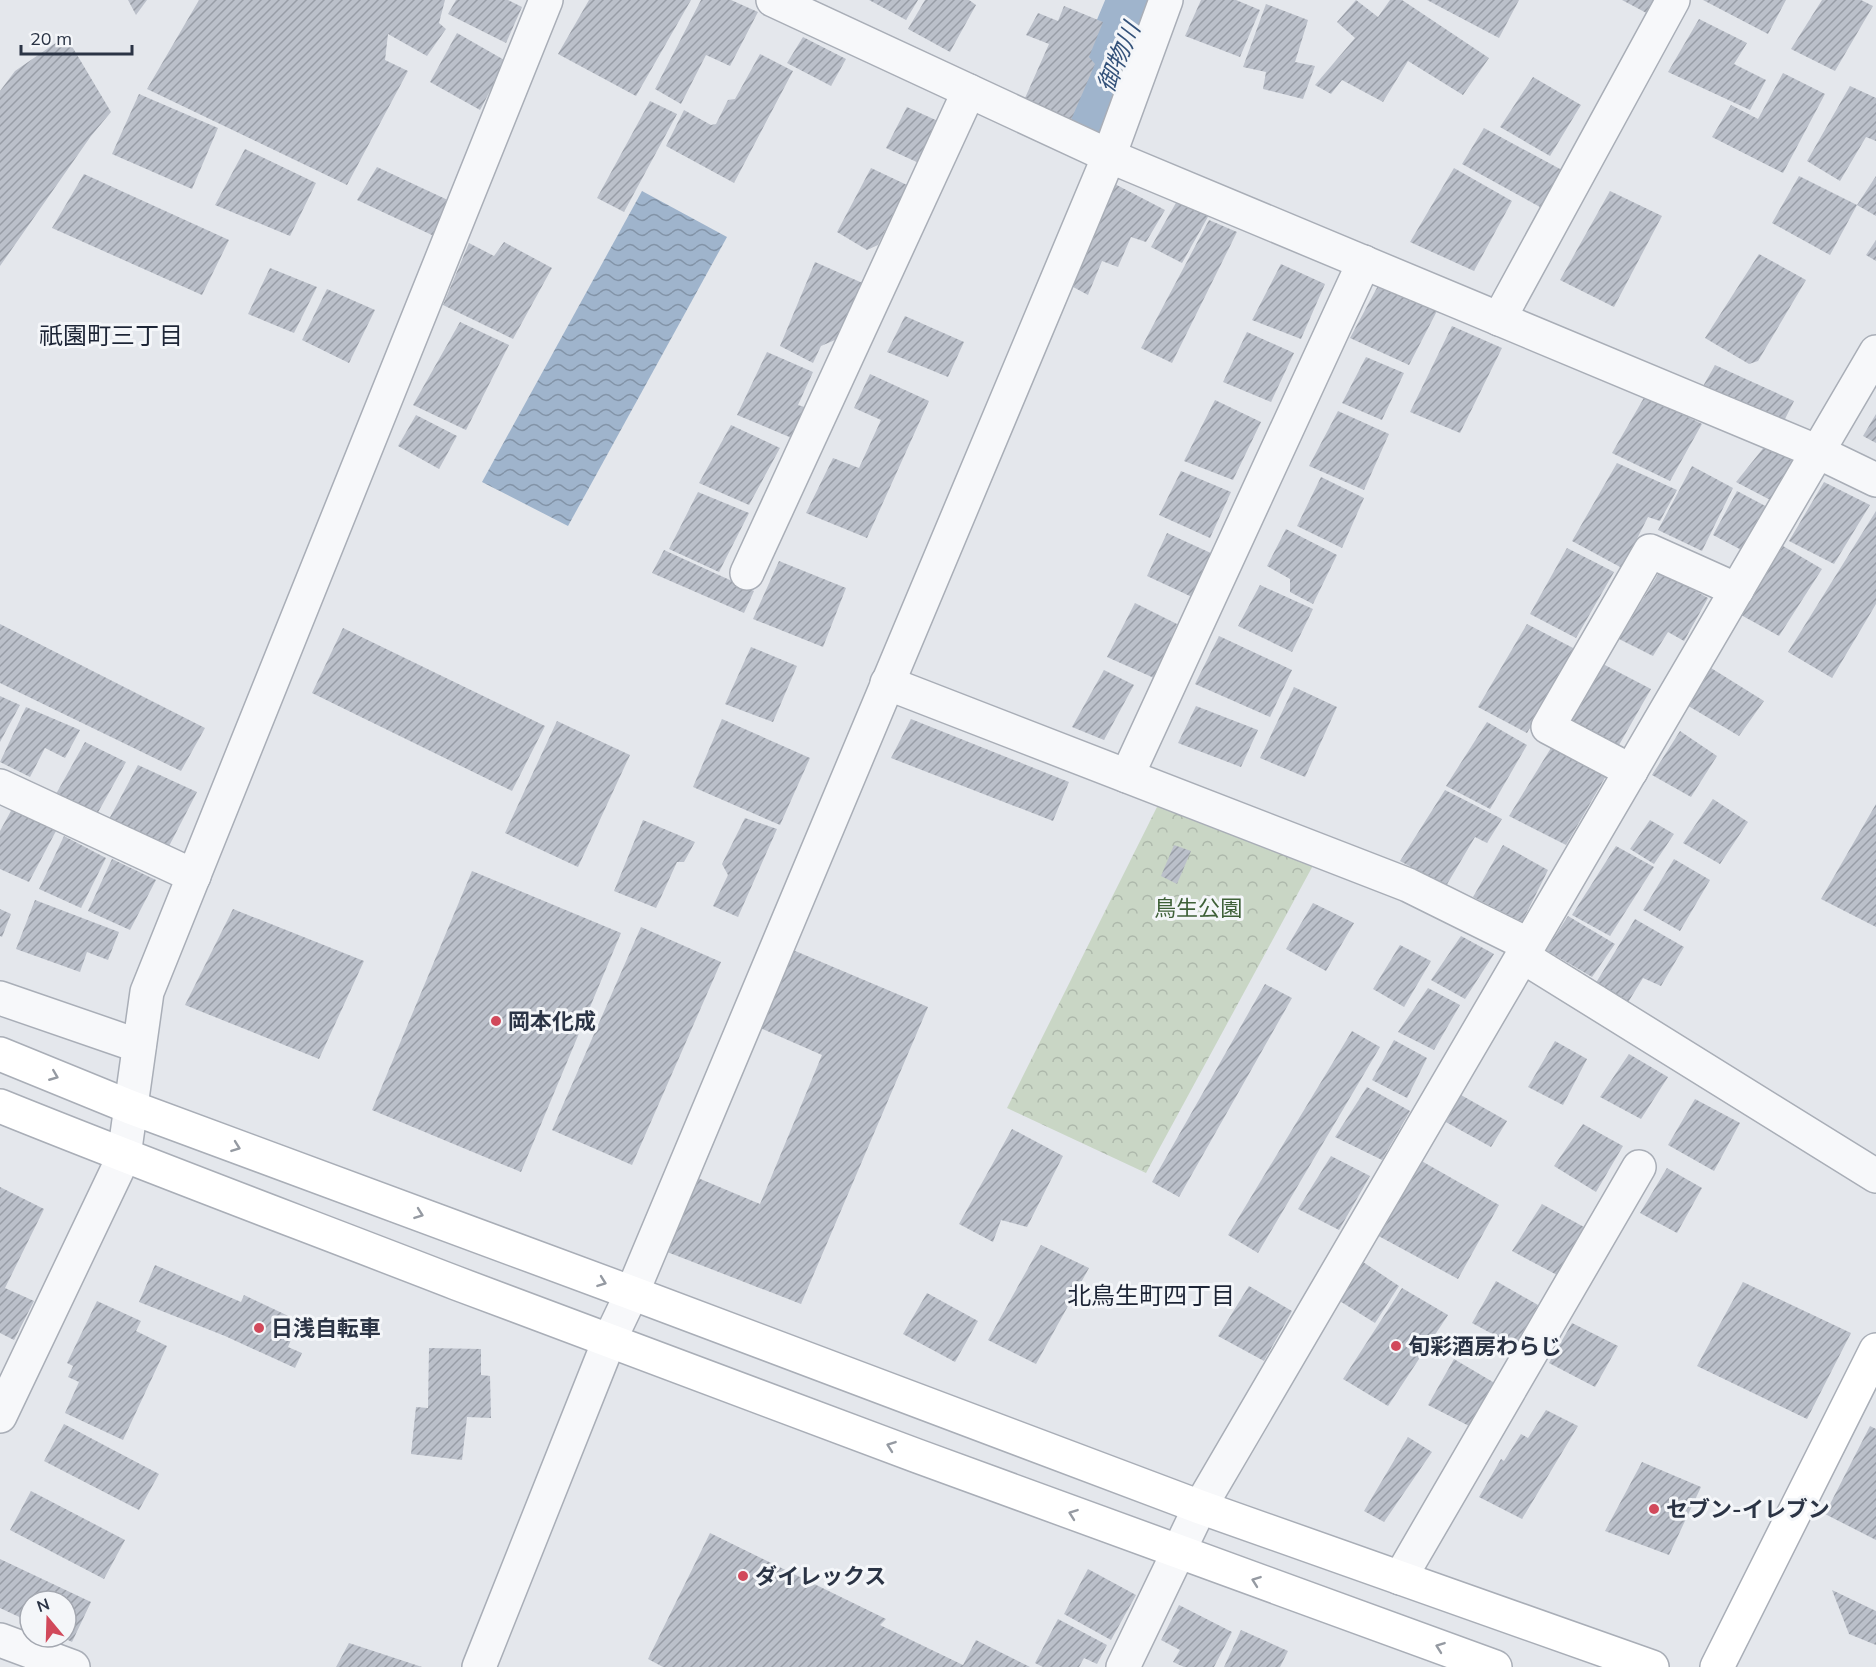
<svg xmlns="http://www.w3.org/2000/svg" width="1876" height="1667" font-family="Mulish,'Noto Sans JP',sans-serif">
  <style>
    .park { fill: url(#park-crowns) }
    .water { fill: url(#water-waves) }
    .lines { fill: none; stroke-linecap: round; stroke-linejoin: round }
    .river { stroke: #9fb4cc; stroke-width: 68 }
    .building { fill: url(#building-hatch) }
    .street-casing { stroke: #a9aeb7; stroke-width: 36 }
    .secondary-casing { stroke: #a9aeb7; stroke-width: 36 }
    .street { stroke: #f7f8fa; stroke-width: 33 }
    .secondary { stroke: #fff; stroke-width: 33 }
    .oneway { stroke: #959aa2 }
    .poi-dot { fill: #d1495b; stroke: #f4f6f9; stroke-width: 2 }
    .labels { text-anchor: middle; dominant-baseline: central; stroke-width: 6; stroke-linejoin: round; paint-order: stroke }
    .park-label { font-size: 22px; fill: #3f6138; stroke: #f4f6f9 }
    .poi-label { font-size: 22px; font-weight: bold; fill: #2b3445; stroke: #f4f6f9; text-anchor: start }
    .water-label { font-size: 24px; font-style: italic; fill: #34527a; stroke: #f4f6f9 }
    .neighbourhood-label { font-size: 24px; fill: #1d2536; stroke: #f4f6f9 }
  </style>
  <defs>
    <pattern id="park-crowns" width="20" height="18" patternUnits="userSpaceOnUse" patternTransform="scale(1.5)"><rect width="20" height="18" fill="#c9d6c5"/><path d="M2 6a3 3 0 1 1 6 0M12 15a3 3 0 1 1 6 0" fill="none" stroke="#adb8ab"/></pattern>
    <pattern id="water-waves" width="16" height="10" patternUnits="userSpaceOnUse" patternTransform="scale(1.5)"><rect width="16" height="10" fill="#9fb4cc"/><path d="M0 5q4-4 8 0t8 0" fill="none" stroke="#8293a7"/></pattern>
    <pattern id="building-hatch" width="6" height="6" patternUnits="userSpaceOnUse" patternTransform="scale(1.5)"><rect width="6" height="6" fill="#bbc0ca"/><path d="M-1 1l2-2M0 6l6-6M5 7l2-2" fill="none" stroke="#989da6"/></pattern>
  </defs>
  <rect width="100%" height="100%" fill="#e4e7ec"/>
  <polygon class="park" points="1159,803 1316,860 1146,1173 1007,1108"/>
  <polygon class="water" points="642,191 727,237 568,526 482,482"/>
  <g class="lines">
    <polyline class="river" points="1094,115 1142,0"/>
  </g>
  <g class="building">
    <polygon points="128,0 147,0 136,15"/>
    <polygon points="199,0 445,0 439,23 446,29 427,56 388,34 385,60 408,71 347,185 147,89"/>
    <polygon points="456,0 508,0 522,7 506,43 448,14"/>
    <polygon points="589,0 691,0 636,96 558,54"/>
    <polygon points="701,0 731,0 758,12 730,66 706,55 681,104 655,89"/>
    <polygon points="869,0 918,0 906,20"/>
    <polygon points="925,0 969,0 976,5 950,52 908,29"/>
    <polygon points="1201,0 1236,0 1260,10 1240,57 1185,36"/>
    <polygon points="1356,0 1378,17 1390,0 1402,0 1489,58 1463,95 1408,61 1383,102 1342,80 1331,94 1315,85 1355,38 1337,22"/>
    <polygon points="1427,0 1519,0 1499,38"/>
    <polygon points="1622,0 1664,0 1654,17"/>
    <polygon points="1703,0 1786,0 1768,34"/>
    <polygon points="1822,0 1861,0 1873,6 1835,71 1791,49"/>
    <polygon points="1266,4 1308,20 1295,62 1315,66 1303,99 1263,89 1266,72 1243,67"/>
    <polygon points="1064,6 1103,22 1089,57 1095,64 1068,127 1021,107 1049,44 1026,35 1038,13 1058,21"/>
    <polygon points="1699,19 1747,43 1734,64 1766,80 1750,110 1668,72"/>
    <polygon points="457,33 506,61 480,110 430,82"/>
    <polygon points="803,37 846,59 831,86 787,63"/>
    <polygon points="60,40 70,43 111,112 91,136 0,266 0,91 15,71"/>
    <polygon points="760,54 793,71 734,183 666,146 684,110 711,125 716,124 728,100 735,99"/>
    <polygon points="1783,73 1825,94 1783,173 1712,137 1731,105 1758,119"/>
    <polygon points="1533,77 1581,105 1550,156 1500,127"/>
    <polygon points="1850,86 1876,98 1876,141 1866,137 1840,181 1807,161"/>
    <polygon points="139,94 218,128 192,189 112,154"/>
    <polygon points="650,101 677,114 624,212 597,198"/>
    <polygon points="907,107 940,122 921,164 886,148"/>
    <polygon points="1484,128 1573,176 1551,213 1462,164"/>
    <polygon points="245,149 316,183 290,236 215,205"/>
    <polygon points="377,167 452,202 434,236 357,200"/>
    <polygon points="871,168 907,185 878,245 867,250 837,232"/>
    <polygon points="1454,168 1512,201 1474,271 1410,242"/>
    <polygon points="84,174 229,240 202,295 52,228"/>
    <polygon points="1799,176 1857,205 1830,255 1772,223"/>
    <polygon points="1876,176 1876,216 1857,205"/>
    <polygon points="1111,182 1165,210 1146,242 1131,237 1118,267 1102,261 1088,295 1062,281"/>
    <polygon points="1610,191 1662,216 1614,307 1560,280"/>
    <polygon points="1177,201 1209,215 1182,263 1151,247"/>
    <polygon points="1209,220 1237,232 1172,363 1141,348"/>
    <polygon points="1876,240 1876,261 1866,255"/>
    <polygon points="504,242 552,268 513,339 443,305 469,243 494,256"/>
    <polygon points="1759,254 1806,280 1758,361 1749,364 1705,338"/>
    <polygon points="815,262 867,285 835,340 821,346 813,363 780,346"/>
    <polygon points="1281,264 1325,284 1301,339 1252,320"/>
    <polygon points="270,268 317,287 294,333 248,314"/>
    <polygon points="1379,284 1437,311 1409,365 1350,338"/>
    <polygon points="327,289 375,310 349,363 302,340"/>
    <polygon points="905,316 964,342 948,377 887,352"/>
    <polygon points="460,322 509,345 466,430 413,405"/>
    <polygon points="1452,326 1502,348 1460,433 1410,412"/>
    <polygon points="1247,332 1294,353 1271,402 1223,382"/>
    <polygon points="767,352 813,372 798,405 814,410 799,441 737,415"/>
    <polygon points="1366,357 1404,373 1382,420 1342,403"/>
    <polygon points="1715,365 1794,401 1782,425 1702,388"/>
    <polygon points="870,374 929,401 867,538 806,513 833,458 859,468 881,420 854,408"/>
    <polygon points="1645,396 1702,424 1670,481 1612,453"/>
    <polygon points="1215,400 1261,422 1233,480 1184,461"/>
    <polygon points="1338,411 1389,434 1364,490 1309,466"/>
    <polygon points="1876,414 1876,443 1863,436"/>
    <polygon points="416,415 457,436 439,469 398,446"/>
    <polygon points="731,425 780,448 749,505 699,483"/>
    <polygon points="1765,446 1798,463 1776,503 1736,482"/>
    <polygon points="1617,463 1677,490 1660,521 1648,517 1622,568 1572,541"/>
    <polygon points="1692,466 1733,488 1702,551 1658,530"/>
    <polygon points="1181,471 1231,492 1210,538 1159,515"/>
    <polygon points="1321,477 1364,498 1342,548 1297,526"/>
    <polygon points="1824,482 1870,505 1834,564 1789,541"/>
    <polygon points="1737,491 1773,510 1749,554 1713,535"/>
    <polygon points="698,492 749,513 719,572 669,549"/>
    <polygon points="1876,511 1876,604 1832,678 1788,652"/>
    <polygon points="1286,529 1337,555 1313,604 1290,592 1290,579 1267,566"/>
    <polygon points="1167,533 1213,554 1192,597 1147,576"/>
    <polygon points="1783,546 1822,569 1779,636 1741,615"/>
    <polygon points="1567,548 1614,572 1576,638 1530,614"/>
    <polygon points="664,550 754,591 744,613 652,573"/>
    <polygon points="779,561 846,588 823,647 753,619"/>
    <polygon points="1660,571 1708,598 1684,641 1668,632 1653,656 1619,639"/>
    <polygon points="1260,585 1313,609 1292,652 1238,626"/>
    <polygon points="1135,603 1177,624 1154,678 1107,657"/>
    <polygon points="0,624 205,728 181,771 0,683"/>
    <polygon points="1527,624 1575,649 1527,733 1478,707"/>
    <polygon points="343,628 545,726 512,791 312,693"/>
    <polygon points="1219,636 1292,670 1270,717 1195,684"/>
    <polygon points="751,647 797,666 773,722 725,704"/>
    <polygon points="1603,664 1651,689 1619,745 1570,720"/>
    <polygon points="1711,668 1764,701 1739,736 1685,704"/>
    <polygon points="1104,670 1134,685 1104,740 1072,727"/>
    <polygon points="1294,687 1337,707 1305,777 1260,758"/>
    <polygon points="0,696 20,705 0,742"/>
    <polygon points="1196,706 1258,730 1241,767 1178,743"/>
    <polygon points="26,707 80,730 65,758 45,748 30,777 0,762"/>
    <polygon points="722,719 810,758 780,825 693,787"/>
    <polygon points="911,719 1069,782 1053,821 891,758"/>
    <polygon points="557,721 630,755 578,867 505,833"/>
    <polygon points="1487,722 1527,745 1490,809 1446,786"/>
    <polygon points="1680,731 1717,756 1691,797 1652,775"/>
    <polygon points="85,742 126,762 96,816 56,794"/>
    <polygon points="1551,748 1606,776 1566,845 1509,816"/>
    <polygon points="138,765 197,792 167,850 108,821"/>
    <polygon points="1445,790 1502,819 1487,843 1475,837 1446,886 1400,861"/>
    <polygon points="1713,799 1748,822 1720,864 1683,843"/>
    <polygon points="1876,804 1876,927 1821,899"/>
    <polygon points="12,809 56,831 29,882 0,869 0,831"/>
    <polygon points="745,818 777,829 738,917 713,906 728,875 722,864"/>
    <polygon points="643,820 695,842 684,862 677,862 656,908 614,891"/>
    <polygon points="1650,820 1674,834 1654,864 1630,849"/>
    <polygon points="64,836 106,858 81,908 39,889"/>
    <polygon points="1174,845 1191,851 1177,884 1161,876"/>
    <polygon points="1503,845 1548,870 1522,922 1473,897"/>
    <polygon points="1616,846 1654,867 1610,936 1572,915"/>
    <polygon points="112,859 156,880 130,930 88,911"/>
    <polygon points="1674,859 1710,880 1680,931 1643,910"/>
    <polygon points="472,871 621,933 521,1172 372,1110"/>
    <polygon points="35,900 119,932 108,960 87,952 80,972 16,949"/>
    <polygon points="1313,903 1354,923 1326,971 1286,949"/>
    <polygon points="0,909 11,914 2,937 0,936"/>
    <polygon points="233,909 364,961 319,1059 185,1005"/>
    <polygon points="1568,916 1615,944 1592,977 1546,950"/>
    <polygon points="1635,919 1684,947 1661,986 1643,978 1627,1004 1594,986"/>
    <polygon points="641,927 721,962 632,1165 552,1130"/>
    <polygon points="1461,936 1494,954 1465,999 1431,980"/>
    <polygon points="1400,945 1431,961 1404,1007 1373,989"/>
    <polygon points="793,950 928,1007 801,1304 662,1250 698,1178 760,1204 822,1055 760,1028"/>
    <polygon points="1265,984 1292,998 1179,1197 1152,1182"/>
    <polygon points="1428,988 1460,1005 1434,1050 1398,1032"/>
    <polygon points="1352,1031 1380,1047 1258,1253 1228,1235"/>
    <polygon points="1394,1040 1427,1058 1407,1098 1372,1080"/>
    <polygon points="1555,1041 1587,1059 1563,1105 1528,1087"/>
    <polygon points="1629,1054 1668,1077 1641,1119 1600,1097"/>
    <polygon points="1367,1087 1410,1111 1382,1160 1335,1137"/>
    <polygon points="1461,1095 1507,1121 1491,1147 1444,1121"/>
    <polygon points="1695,1099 1740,1123 1714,1171 1668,1145"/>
    <polygon points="1583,1124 1623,1146 1596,1192 1554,1166"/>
    <polygon points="1012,1129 1063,1156 1027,1227 1001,1220 993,1242 959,1224"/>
    <polygon points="1331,1156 1370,1176 1339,1230 1298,1209"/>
    <polygon points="1418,1159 1499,1205 1458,1279 1373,1233"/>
    <polygon points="1667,1168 1702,1188 1677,1233 1640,1213"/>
    <polygon points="0,1187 44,1209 5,1288 34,1301 14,1340 0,1333"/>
    <polygon points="1542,1204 1584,1227 1557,1275 1512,1251"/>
    <polygon points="1041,1245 1089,1268 1036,1364 988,1340"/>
    <polygon points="1363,1262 1399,1286 1375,1323 1338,1300"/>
    <polygon points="155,1265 241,1302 244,1295 299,1321 288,1347 302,1353 295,1368 225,1336 139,1302"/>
    <polygon points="1496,1281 1538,1305 1515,1346 1472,1323"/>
    <polygon points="1743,1282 1851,1333 1807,1419 1697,1366"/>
    <polygon points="1249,1286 1292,1311 1264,1361 1218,1336"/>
    <polygon points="1402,1288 1448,1315 1388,1406 1343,1379"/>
    <polygon points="927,1293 978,1321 955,1362 903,1334"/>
    <polygon points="97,1301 141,1321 136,1331 167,1346 123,1440 65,1413 79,1382 68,1377 73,1366 67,1363"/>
    <polygon points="1572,1323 1618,1346 1595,1387 1549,1363"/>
    <polygon points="429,1348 481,1349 481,1375 490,1376 491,1418 467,1417 462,1460 411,1454 416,1407 428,1408"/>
    <polygon points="1454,1359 1498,1385 1473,1428 1428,1405"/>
    <polygon points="1546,1410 1578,1426 1522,1519 1479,1497 1501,1459 1504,1461 1521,1434 1528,1438"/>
    <polygon points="64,1424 159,1474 139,1510 44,1461"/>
    <polygon points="1870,1426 1876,1429 1876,1540 1825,1514"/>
    <polygon points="1408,1437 1432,1452 1384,1522 1364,1511"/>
    <polygon points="1642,1462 1701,1487 1669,1555 1605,1531"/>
    <polygon points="31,1491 125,1540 104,1579 10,1530"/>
    <polygon points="710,1533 886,1619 880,1625 963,1665 976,1640 1030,1667 663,1667 648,1659"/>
    <polygon points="0,1559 91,1602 72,1642 62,1637 66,1637 66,1601 30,1601 30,1622 0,1608"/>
    <polygon points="1088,1569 1136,1595 1111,1640 1064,1614"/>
    <polygon points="1832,1590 1876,1611 1876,1645 1849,1634"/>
    <polygon points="1179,1605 1232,1632 1214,1667 1184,1667 1173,1662 1180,1650 1161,1640"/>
    <polygon points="1058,1619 1107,1645 1097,1664 1084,1658 1079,1667 1043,1667 1035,1663"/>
    <polygon points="1241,1630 1288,1651 1280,1667 1224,1667"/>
    <polygon points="349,1643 422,1667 336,1667"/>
  </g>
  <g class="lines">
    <g class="street-casing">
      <g id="street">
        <polyline points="773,0 1109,156 1818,452 1876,480"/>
        <polyline points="1499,319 1673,0"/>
        <polyline points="747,573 969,91"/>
        <polyline points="887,683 1408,885 1529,945"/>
        <polyline points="1631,771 1548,727 1650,551 1737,590"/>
        <polyline points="1127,776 1364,262"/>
        <polyline points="0,786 194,876"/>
        <polyline points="1522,956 1876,1176"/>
        <polyline points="0,998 139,1046"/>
        <polyline points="0,1416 124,1156 147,992 546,0"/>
        <polyline points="1400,1578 1639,1167"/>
        <polyline points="0,1640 73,1667"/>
        <polyline points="479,1667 609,1341 632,1293 1109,156 1166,0"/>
        <polyline points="1123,1667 1200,1507 1876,352"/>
      </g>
    </g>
    <g class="secondary-casing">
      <g id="secondary">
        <polyline points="0,1054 130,1107 632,1293 1200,1507 1652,1667"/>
        <path d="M0,1106C151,1167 304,1224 456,1283C801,1414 1148,1542 1495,1667"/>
        <polyline points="1717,1667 1876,1350"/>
      </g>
    </g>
    <use href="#street" class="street"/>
    <use href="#secondary" class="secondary"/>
  </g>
  <defs><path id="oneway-chevron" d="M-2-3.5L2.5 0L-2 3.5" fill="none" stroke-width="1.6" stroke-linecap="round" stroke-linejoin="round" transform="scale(1.5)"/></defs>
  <g class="oneway">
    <use href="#oneway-chevron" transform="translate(54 1076) rotate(22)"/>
    <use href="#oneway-chevron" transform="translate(236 1147) rotate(20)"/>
    <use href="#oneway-chevron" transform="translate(419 1214) rotate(20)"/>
    <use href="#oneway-chevron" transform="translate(602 1282) rotate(20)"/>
    <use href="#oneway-chevron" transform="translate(891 1446) rotate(-160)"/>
    <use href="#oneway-chevron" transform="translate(1073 1514) rotate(-160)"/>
    <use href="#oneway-chevron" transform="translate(1256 1581) rotate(-160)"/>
    <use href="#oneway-chevron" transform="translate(1440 1647) rotate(-160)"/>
  </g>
  <g class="poi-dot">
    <circle cx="496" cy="1021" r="6"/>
    <circle cx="259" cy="1328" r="6"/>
    <circle cx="1396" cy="1346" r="6"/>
    <circle cx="1654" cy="1509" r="6"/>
    <circle cx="743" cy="1576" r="6"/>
  </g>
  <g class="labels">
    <g class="park-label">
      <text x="1198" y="908">鳥生公園</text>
    </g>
    <g class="poi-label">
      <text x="508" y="1021">岡本化成</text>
      <text x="271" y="1328">日浅自転車</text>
      <text x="1408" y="1346">旬彩酒房わらじ</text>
      <text x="1666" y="1509">セブン-イレブン</text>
      <text x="755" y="1576">ダイレックス</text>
    </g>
    <g class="water-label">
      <text transform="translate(1118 57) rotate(-67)">御物川</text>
    </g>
    <g class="neighbourhood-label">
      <text x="111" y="335">祇園町三丁目</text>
      <text x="1151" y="1295">北鳥生町四丁目</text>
    </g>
  </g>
  <g transform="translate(48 1619) rotate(341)"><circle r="28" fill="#f4f6f9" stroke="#a4a8b1" stroke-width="1.5"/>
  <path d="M0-4.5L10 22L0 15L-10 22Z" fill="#d1495b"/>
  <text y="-9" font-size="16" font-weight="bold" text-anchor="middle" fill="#2b3445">N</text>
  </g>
  <path d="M21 45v9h111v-9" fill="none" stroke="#2b3445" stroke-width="3"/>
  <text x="30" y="45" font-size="18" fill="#2b3445" stroke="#f4f6f9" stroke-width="4.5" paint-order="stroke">20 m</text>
</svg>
